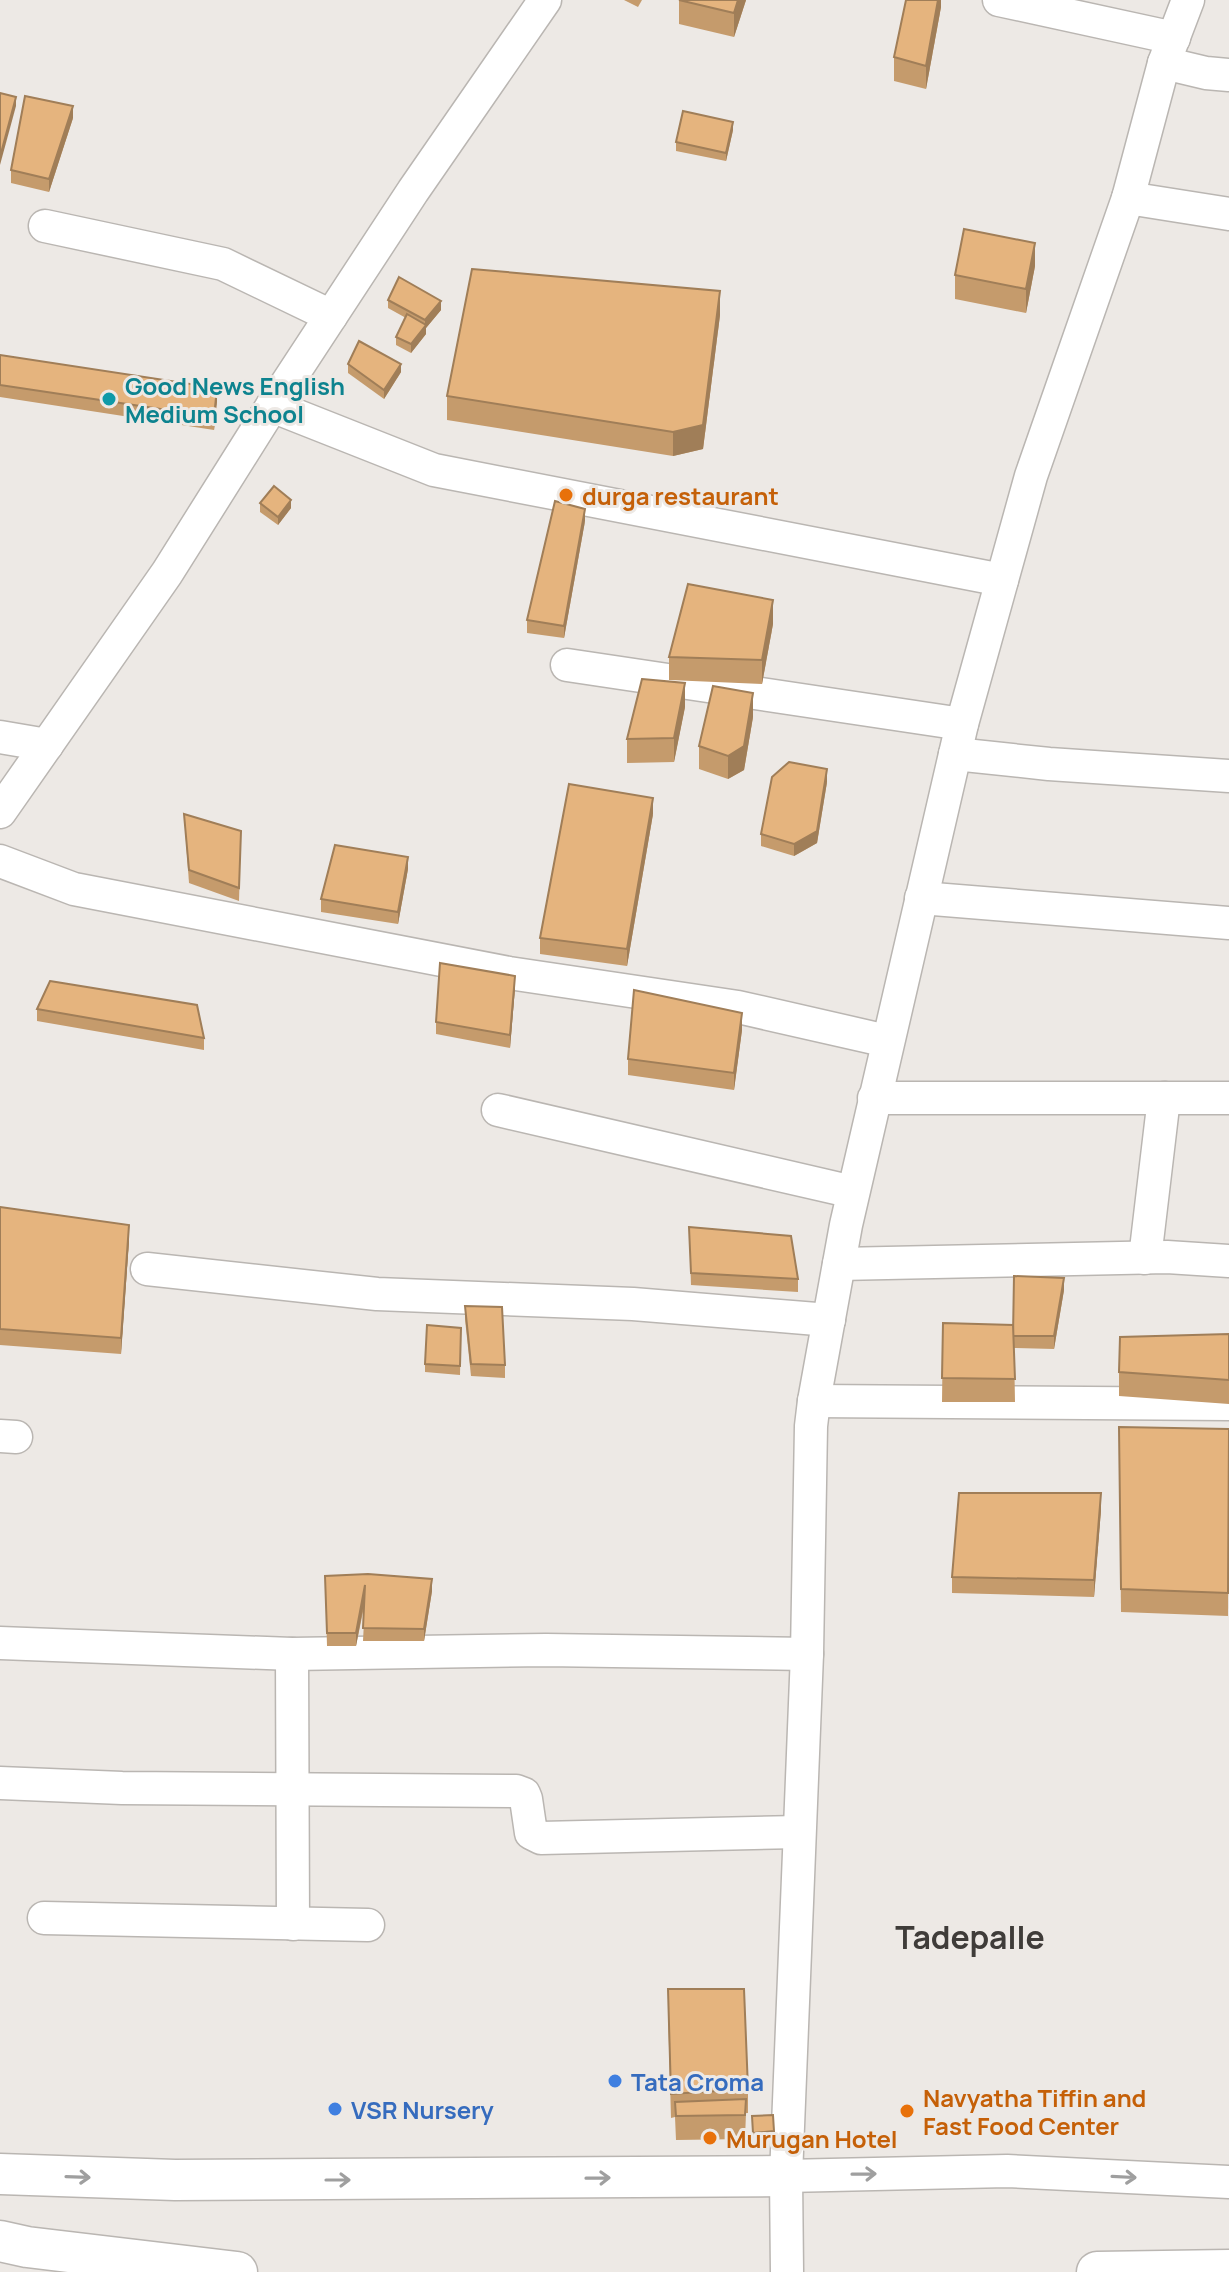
<svg xmlns="http://www.w3.org/2000/svg" width="1229" height="2272" font-family="Manrope,sans-serif">
  <style>
    .lines { fill: none; stroke-linecap: round; stroke-linejoin: round }
    .minor-casing { stroke: #bab6b2; stroke-width: 35 }
    .major-casing { stroke: #bab6b2; stroke-width: 43 }
    .minor { stroke: #fff; stroke-width: 32 }
    .major { stroke: #fff; stroke-width: 40 }
    .wall { fill: #c59b6c }
    .shaded-wall { fill: #a07e58 }
    .building { fill: #e5b47e; stroke: #a07e58; stroke-width: 2 }
    .oneway { stroke: #9f9f9f }
    .culture-dot { fill: #0f9aa8; stroke: #ede9e5; stroke-width: 3 }
    .food-dot { fill: #e8710a; stroke: #ede9e5; stroke-width: 3 }
    .shop-dot { fill: #3f7fe0; stroke: #ede9e5; stroke-width: 3 }
    .labels { text-anchor: middle; dominant-baseline: central; stroke-width: 6; stroke-linejoin: round; paint-order: stroke }
    .culture-label { font-size: 24px; font-weight: bold; fill: #0d838f; stroke: #ede9e5; text-anchor: start }
    .food-label { font-size: 24px; font-weight: bold; fill: #c56008; stroke: #ede9e5; text-anchor: start }
    .shop-label { font-size: 24px; font-weight: bold; fill: #366cbe; stroke: #ede9e5; text-anchor: start }
    .district-label { font-size: 32px; font-weight: bold; fill: #3f3c39; stroke: #ede9e5 }
  </style>
  <rect width="100%" height="100%" fill="#ede9e5"/>
  <g class="lines">
    <g class="minor-casing">
      <g id="minor">
        <polyline points="999,0 1174,38"/>
        <polyline points="1164,63 1206,73 1229,75"/>
        <polyline points="1128,198 1229,214"/>
        <polyline points="45,226 223,264 331,316"/>
        <polyline points="272,406 434,470 1002,580"/>
        <polyline points="567,665 962,724"/>
        <polyline points="0,737 47,745"/>
        <polyline points="955,754 1049,764 1229,776"/>
        <polyline points="0,812 167,573 272,406 413,191 545,0"/>
        <polyline points="0,861 74,889 509,973 738,1007 887,1041"/>
        <polyline points="921,898 1229,923"/>
        <polyline points="874,1098 1229,1098"/>
        <polyline points="498,1110 853,1192"/>
        <polyline points="1145,1258 1164,1098"/>
        <polyline points="839,1264 1167,1257 1229,1261"/>
        <polyline points="147,1269 377,1294 633,1304 829,1320"/>
        <polyline points="814,1401 1229,1404"/>
        <polyline points="0,1436 16,1437"/>
        <polyline points="0,1643 292,1654 546,1650 807,1654"/>
        <polyline points="292,1654 293,1924"/>
        <polyline points="0,1783 122,1788 516,1791 524,1794 526,1799 531,1833 541,1838 799,1832"/>
        <polyline points="44,1918 368,1925"/>
        <polyline points="786,2176 1007,2171 1229,2182"/>
        <polyline points="787,2272 786,2176 807,1654 811,1426 814,1401 846,1225 962,724 1031,476 1128,198 1164,63 1188,0"/>
      </g>
    </g>
    <g class="major-casing">
      <g id="major">
        <polyline points="0,2174 175,2180 786,2176"/>
        <polyline points="0,2241 27,2247 237,2272"/>
        <polyline points="1097,2272 1229,2270"/>
      </g>
    </g>
    <use href="#minor" class="minor"/>
    <use href="#major" class="major"/>
  </g>
  <g class="wall">
    <polygon points="624,0 642,0 638,7"/>
    <polygon points="679,0 746,0 734,37 679,24"/>
    <polygon points="941,0 941,7 926,89 894,81 894,57"/>
    <polygon points="73,118 49,192 11,183 11,170"/>
    <polygon points="733,130 726,161 676,151 676,142"/>
    <polygon points="1035,266 1026,313 955,299 955,275"/>
    <polygon points="388,300 441,310 426,328 426,334 411,353 396,345 396,337 406,318 388,308"/>
    <polygon points="720,315 703,449 673,456 447,420 447,396"/>
    <polygon points="0,355 217,400 214,430 0,397"/>
    <polygon points="348,364 401,372 384,399 348,373"/>
    <polygon points="260,503 291,508 278,525 260,512"/>
    <polygon points="585,521 564,638 527,633 527,620"/>
    <polygon points="773,624 762,684 669,680 669,657"/>
    <polygon points="685,707 674,762 627,763 627,739"/>
    <polygon points="753,717 744,770 728,779 699,769 699,746"/>
    <polygon points="827,782 817,843 794,856 761,846 761,834"/>
    <polygon points="184,814 241,831 239,901 189,883"/>
    <polygon points="653,814 627,966 540,954 540,938"/>
    <polygon points="408,869 398,924 321,912 321,899"/>
    <polygon points="515,988 510,1048 436,1034 436,1022"/>
    <polygon points="37,1009 204,1038 204,1050 37,1021"/>
    <polygon points="742,1030 734,1090 628,1075 628,1059"/>
    <polygon points="0,1207 129,1241 121,1354 0,1345"/>
    <polygon points="689,1227 798,1279 798,1292 691,1285"/>
    <polygon points="1064,1290 1054,1349 1014,1348 1015,1402 942,1402 943,1323 1013,1325"/>
    <polygon points="465,1306 505,1365 505,1378 471,1376 465,1319"/>
    <polygon points="461,1328 460,1375 425,1372 425,1364"/>
    <polygon points="1229,1334 1229,1404 1119,1396 1119,1372"/>
    <polygon points="1119,1427 1229,1429 1228,1616 1121,1612"/>
    <polygon points="1101,1510 1094,1597 952,1593 952,1577"/>
    <polygon points="325,1576 432,1591 424,1641 363,1641 365,1602 356,1646 327,1646"/>
    <polygon points="668,2012 748,2089 748,2113 746,2113 745,2139 676,2140 675,2117 671,2118"/>
    <polygon points="773,2115 774,2135 753,2138 752,2116"/>
  </g>
  <g class="shaded-wall">
    <polygon points="738,0 746,0 734,37 734,13"/>
    <polygon points="938,0 941,0 941,7 926,89 926,66"/>
    <polygon points="16,97 16,106 0,165 0,157"/>
    <polygon points="73,106 73,118 49,192 49,179"/>
    <polygon points="733,122 733,130 726,161 726,153"/>
    <polygon points="1035,243 1035,266 1026,313 1026,289"/>
    <polygon points="720,291 720,315 703,449 673,456 673,432"/>
    <polygon points="441,301 441,310 426,328 426,334 411,353 411,344 425,326 425,320"/>
    <polygon points="401,364 401,372 384,399 384,390"/>
    <polygon points="217,388 217,400 214,430 214,417"/>
    <polygon points="291,500 291,508 278,525 278,517"/>
    <polygon points="585,509 585,521 564,638 564,626"/>
    <polygon points="773,600 773,624 762,684 762,660"/>
    <polygon points="685,683 685,707 674,762 674,738"/>
    <polygon points="753,693 753,717 744,770 728,779 728,756"/>
    <polygon points="827,769 827,782 817,843 794,856 794,844"/>
    <polygon points="653,798 653,814 627,966 627,949"/>
    <polygon points="408,857 408,869 398,924 398,912"/>
    <polygon points="515,976 515,988 510,1048 510,1035"/>
    <polygon points="742,1013 742,1030 734,1090 734,1073"/>
    <polygon points="129,1225 129,1241 121,1354 121,1338"/>
    <polygon points="1064,1278 1064,1290 1054,1349 1054,1336"/>
    <polygon points="1101,1493 1101,1510 1094,1597 1094,1580"/>
    <polygon points="432,1579 432,1591 424,1641 424,1629"/>
    <polygon points="365,1585 365,1598 356,1646 356,1633"/>
  </g>
  <g class="building">
    <polygon points="679,0 738,0 734,13"/>
    <polygon points="906,0 938,0 926,66 894,57"/>
    <polygon points="0,93 16,97 0,157"/>
    <polygon points="25,96 73,106 49,179 11,170"/>
    <polygon points="683,111 733,122 726,153 676,142"/>
    <polygon points="964,229 1035,243 1026,289 955,275"/>
    <polygon points="472,269 720,291 703,425 673,432 447,396"/>
    <polygon points="399,277 441,301 425,320 388,300"/>
    <polygon points="407,314 426,325 411,344 396,337"/>
    <polygon points="359,341 401,364 384,390 348,364"/>
    <polygon points="0,355 217,388 214,417 0,385"/>
    <polygon points="274,486 291,500 278,517 260,503"/>
    <polygon points="555,501 585,509 564,626 527,620"/>
    <polygon points="688,584 773,600 762,660 669,657"/>
    <polygon points="642,679 685,683 674,738 627,739"/>
    <polygon points="713,686 753,693 744,746 728,756 699,746"/>
    <polygon points="789,762 827,769 817,831 794,844 761,834 772,777"/>
    <polygon points="569,784 653,798 627,949 540,938"/>
    <polygon points="184,814 241,831 239,888 189,870"/>
    <polygon points="335,845 408,857 398,912 321,899"/>
    <polygon points="440,963 515,976 510,1035 436,1022"/>
    <polygon points="50,981 197,1005 204,1038 37,1009"/>
    <polygon points="634,990 742,1013 734,1073 628,1059"/>
    <polygon points="0,1207 129,1225 121,1338 0,1329"/>
    <polygon points="689,1227 791,1236 798,1279 691,1273"/>
    <polygon points="1014,1276 1064,1278 1054,1336 1013,1336"/>
    <polygon points="465,1306 502,1307 505,1365 471,1364"/>
    <polygon points="943,1323 1013,1325 1015,1379 942,1378"/>
    <polygon points="427,1325 461,1328 460,1366 425,1364"/>
    <polygon points="1229,1334 1229,1380 1119,1372 1120,1337"/>
    <polygon points="1119,1427 1229,1429 1228,1593 1121,1589"/>
    <polygon points="959,1493 1101,1493 1094,1580 952,1577"/>
    <polygon points="368,1574 432,1579 424,1629 363,1628 365,1585 356,1633 327,1633 325,1576"/>
    <polygon points="668,1989 744,1989 748,2089 671,2094"/>
    <polygon points="746,2099 745,2115 676,2116 675,2102"/>
    <polygon points="773,2115 774,2131 753,2133 752,2116"/>
  </g>
  <defs><path id="oneway-shaft" d="M-6 0H5M1.5-3L5.5 0L1.5 3" fill="none" stroke-width="1.6" stroke-linecap="round" stroke-linejoin="round" transform="scale(2)"/></defs>
  <g class="oneway">
    <use href="#oneway-shaft" transform="translate(864 2174) rotate(-1)"/>
    <use href="#oneway-shaft" transform="translate(78 2177) rotate(2)"/>
    <use href="#oneway-shaft" transform="translate(1124 2177) rotate(3)"/>
    <use href="#oneway-shaft" transform="translate(598 2178) rotate(-1)"/>
    <use href="#oneway-shaft" transform="translate(338 2180)"/>
  </g>
  <circle class="culture-dot" cx="109" cy="399" r="8"/>
  <g class="food-dot">
    <circle cx="566" cy="495" r="8"/>
    <circle cx="907" cy="2111" r="8"/>
    <circle cx="710" cy="2138" r="8"/>
  </g>
  <g class="shop-dot">
    <circle cx="615" cy="2081" r="8"/>
    <circle cx="335" cy="2109" r="8"/>
  </g>
  <g class="labels">
    <g class="culture-label">
      <text x="125" y="385">Good News English<tspan x="125" dy="28">Medium School</tspan></text>
    </g>
    <g class="food-label">
      <text x="582" y="495">durga restaurant</text>
      <text x="923" y="2097">Navyatha Tiffin and<tspan x="923" dy="28">Fast Food Center</tspan></text>
      <text x="726" y="2138">Murugan Hotel</text>
    </g>
    <g class="shop-label">
      <text x="631" y="2081">Tata Croma</text>
      <text x="351" y="2109">VSR Nursery</text>
    </g>
    <g class="district-label">
      <text x="970" y="1937">Tadepalle</text>
    </g>
  </g>
</svg>
